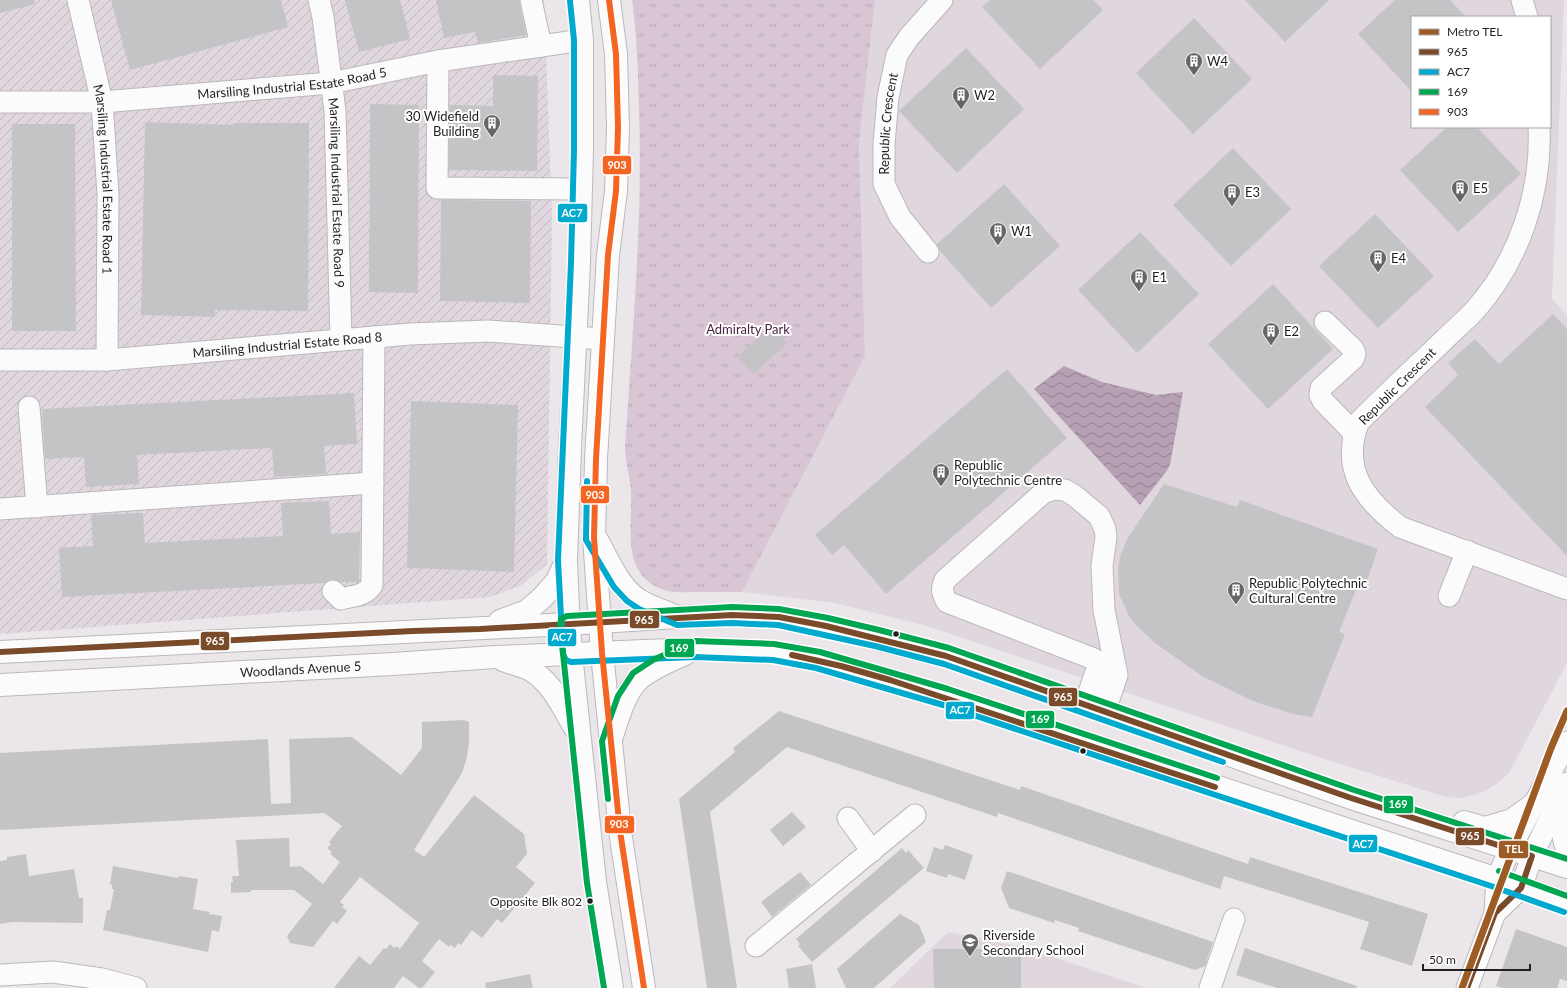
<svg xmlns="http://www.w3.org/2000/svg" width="1567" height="988" font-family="Lato,sans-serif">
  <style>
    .built { fill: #e0d6de; fill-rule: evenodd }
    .industrial { fill: url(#industrial-furrows) }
    .park { fill: url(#park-tufts) }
    .water { fill: url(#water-waves) }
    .building { fill: #c4c4c6 }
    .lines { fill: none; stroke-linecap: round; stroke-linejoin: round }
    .minor-casing { stroke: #bbb8bb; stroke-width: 23 }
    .major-casing { stroke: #bbb8bb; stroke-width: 24 }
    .minor { stroke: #fcfbfc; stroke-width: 21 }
    .major { stroke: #fcfbfc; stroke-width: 22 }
    .bus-1-casing { stroke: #fff; stroke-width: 9 }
    .bus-2-casing { stroke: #fff; stroke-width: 9 }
    .bus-3-casing { stroke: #fff; stroke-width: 9 }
    .bus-4-casing { stroke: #fff; stroke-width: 9 }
    .bus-1 { stroke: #7a4b2a; stroke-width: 6 }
    .bus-2 { stroke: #00a9ce; stroke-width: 6 }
    .bus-3 { stroke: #00a651; stroke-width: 6 }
    .bus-4 { stroke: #f26522; stroke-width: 6 }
    .metro-1-casing { stroke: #fff; stroke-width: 10 }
    .metro-1 { stroke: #9d5b25; stroke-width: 7 }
    .bus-dot { fill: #221f21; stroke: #fff; stroke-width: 1.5 }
    .labels { text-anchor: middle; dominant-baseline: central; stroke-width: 4; stroke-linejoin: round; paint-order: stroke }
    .bus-label { font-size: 12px; fill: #221f21; stroke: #fff; text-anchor: end }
    .poi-label { font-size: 13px; fill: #221f21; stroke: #fff; text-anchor: start }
    .street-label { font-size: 13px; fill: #221f21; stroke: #fff }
    .park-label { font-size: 13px; fill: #4a2145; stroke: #fff }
    .line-badge { stroke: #fff; stroke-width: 1.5 }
    .badge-label { font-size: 11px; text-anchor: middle; font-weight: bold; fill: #fff }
  </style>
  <defs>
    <pattern id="industrial-furrows" width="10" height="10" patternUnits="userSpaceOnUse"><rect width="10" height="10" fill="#e0d6de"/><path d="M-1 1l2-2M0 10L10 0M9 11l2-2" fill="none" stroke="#c0b7be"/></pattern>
    <pattern id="park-tufts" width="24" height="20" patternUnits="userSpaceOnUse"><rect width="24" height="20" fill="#d8c6d5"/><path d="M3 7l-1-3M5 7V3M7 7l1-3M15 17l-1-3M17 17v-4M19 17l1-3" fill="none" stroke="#b9aab7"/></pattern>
    <pattern id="water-waves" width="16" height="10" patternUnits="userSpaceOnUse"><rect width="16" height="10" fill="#b6a0b3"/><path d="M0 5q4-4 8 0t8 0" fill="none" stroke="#948291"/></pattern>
  </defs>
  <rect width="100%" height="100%" fill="#ebe6ea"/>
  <g class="built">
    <path d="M875,0H1564L1552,299L1567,315V663L1509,773L1499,782L1484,792L1462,798L1446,797L1315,756L924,625L835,603L742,592L865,356L859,143ZM1412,17H1550V127H1412Z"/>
    <polygon points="948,932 1023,947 1146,988 890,988"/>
  </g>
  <polygon class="industrial" points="0,0 544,0 552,216 547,564 522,585 490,597 0,634"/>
  <path class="park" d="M632,0H875L859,143L865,356L742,592C726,592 710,592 694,592C685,592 675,593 667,591C619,577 633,528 631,491C630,478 626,464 625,449C632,336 643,222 639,108C638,73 637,36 632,0Z"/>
  <polygon class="water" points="1064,366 1102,382 1156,395 1183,392 1170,465 1166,472 1140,505 1034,389"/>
  <g class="building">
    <polygon points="0,0 34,0 35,4 0,13"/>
    <polygon points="111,0 281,0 288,27 130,70"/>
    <polygon points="345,0 400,0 410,39 359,52"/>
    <polygon points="436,0 519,0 526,35 478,43 475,32 444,38"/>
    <polygon points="990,0 1093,0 1103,10 1040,69 982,7"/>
    <polygon points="1245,0 1329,0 1285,42"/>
    <polygon points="1395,0 1450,0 1466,17 1412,17 1412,92 1358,34"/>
    <polygon points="1194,18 1252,79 1193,134 1136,73"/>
    <polygon points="966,48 1024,109 957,173 899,111"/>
    <polygon points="493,75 538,76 537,171 449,170 450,105 493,106"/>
    <polygon points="370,104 419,105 418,293 369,292"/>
    <polygon points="145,122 233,125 233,123 309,123 308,311 215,310 215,317 141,315"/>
    <polygon points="12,124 75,124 76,331 12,331"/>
    <polygon points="1447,127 1477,127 1521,174 1458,232 1400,170"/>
    <polygon points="1233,148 1291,209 1231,266 1173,205"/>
    <polygon points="1004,184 1060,246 991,308 940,251 937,244"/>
    <polygon points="441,200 531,201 530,303 440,301"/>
    <polygon points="1375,214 1434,276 1378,328 1319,266"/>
    <polygon points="1140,232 1199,294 1137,353 1078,290"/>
    <polygon points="1273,284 1333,349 1268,409 1208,344"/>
    <polygon points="1553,314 1567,329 1567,556 1425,407 1458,375 1448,363 1475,339 1499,364"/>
    <polygon points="771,326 787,343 754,374 737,357"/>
    <polygon points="1007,369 1067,438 886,594 844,545 832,555 815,535"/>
    <polygon points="354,393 357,444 324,446 326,474 274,477 272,448 137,455 139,484 86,487 84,457 45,459 42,409"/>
    <polygon points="411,401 518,405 514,572 407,568"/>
    <polygon points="1164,484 1237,507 1240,500 1378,549 1366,583 1360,580 1339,632 1345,634 1312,717 1293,714 1253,701 1202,676 1155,643 1136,625 1129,616 1119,594 1118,570 1120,557 1127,539"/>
    <polygon points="329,501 331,534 360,532 359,582 341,582 336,580 330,579 324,583 62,597 59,548 93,546 91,515 143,513 145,543 283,536 281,503"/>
    <polygon points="779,711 1020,790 1021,786 1248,864 1250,857 1428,914 1412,966 1360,949 1369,922 1224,876 1220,889 998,813 997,817 787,747 710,812 737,988 707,988 679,799 735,752 733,748"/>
    <polygon points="464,720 469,722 469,744 466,761 462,773 414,850 424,857 474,795 524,834 527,854 516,867 535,883 502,923 497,919 482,938 472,930 461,945 458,943 455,948 450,945 449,947 439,939 422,961 435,972 422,988 419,988 403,976 394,988 334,988 359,956 370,965 384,948 386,949 390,944 394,948 396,946 400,949 419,923 360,877 340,902 344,905 342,907 347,911 337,924 333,921 313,947 290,943 287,936 312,904 294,890 251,890 251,892 231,893 231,882 233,882 232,876 239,876 236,840 289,838 290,867 301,866 323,884 340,862 330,854 332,852 327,848 331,844 329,842 342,826 324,813 0,830 0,753 268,739 271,804 291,803 289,739 352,737 401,775 422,748 422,722"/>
    <polygon points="792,812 806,827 783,846 770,830"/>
    <polygon points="945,845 973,855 965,880 948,874 947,878 926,871 934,847 943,850"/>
    <polygon points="902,848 906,853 908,850 924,868 812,962 798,946 800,944 796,939"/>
    <polygon points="26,854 29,876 74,869 79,898 83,898 83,923 12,922 0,924 0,861 7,860 7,857"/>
    <polygon points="113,866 178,878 179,876 198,879 193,909 210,912 209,914 222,916 219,932 212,930 208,952 103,930 107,910 110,910 114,889 112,889 112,885 110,884"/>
    <polygon points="1007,871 1213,942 1205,966 1195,970 1078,931 1079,928 1055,920 1054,923 1009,908 1001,888"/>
    <polygon points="800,872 811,885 772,917 761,902"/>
    <polygon points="900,914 919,925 926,942 874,988 846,988 837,969"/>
    <polygon points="1516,929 1567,947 1567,981 1560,979 1557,988 1503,988 1496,986"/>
    <polygon points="1245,948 1357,986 1356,988 1277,988 1236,975"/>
    <polygon points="933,949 1021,949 1021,988 934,988"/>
    <polygon points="812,964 816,988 789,988 786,969"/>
    <polygon points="530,974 533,988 486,988 485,983"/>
  </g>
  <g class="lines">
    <g class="minor-casing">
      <g id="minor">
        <path id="s1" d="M78,0L102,102L108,194L107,360"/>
        <path id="s2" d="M319,0L323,17L335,111L341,340"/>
        <polyline points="531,0 541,46"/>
        <polyline points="1522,0 1527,17"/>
        <polyline points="438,61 437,188 580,189"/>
        <path id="s3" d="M0,102H102L331,83L438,61L582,40"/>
        <path d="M1539,127C1542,192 1519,260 1476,309C1466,320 1454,330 1443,341C1415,368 1385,395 1358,423C1341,470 1364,499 1400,527L1567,589"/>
        <path id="s4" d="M928,252L900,217L884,184V145L888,97L897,55L909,37L942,0"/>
        <polyline points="1325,322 1353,349 1355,354 1353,359 1321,388 1320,395 1323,401 1354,433"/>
        <path id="s5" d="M0,360H107L410,334L488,331L603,339"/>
        <polyline points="29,407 37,507"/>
        <polyline points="0,509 373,483"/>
        <path d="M333,591L341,599C352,596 366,596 372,585L374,337"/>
        <polyline points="1449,596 1467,551"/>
        <path d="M1085,704L1098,666L1094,659L947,602C942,593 941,589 945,580L1043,493L1054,489L1065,490L1075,496L1099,516L1105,529L1106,537L1102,566L1104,610L1117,675L1105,711"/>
        <polyline points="848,818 872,851"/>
        <polyline points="1495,913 1521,888 1532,856 1567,783"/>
        <polyline points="756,946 915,815"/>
        <polyline points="0,975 53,972 102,979 136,988"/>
        <polyline points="1210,988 1234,919"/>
        <polyline points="1467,988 1495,913 1497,879 1510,849 1567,742"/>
      </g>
    </g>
    <g class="major-casing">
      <g id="major">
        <polyline points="578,0 582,40 582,150 579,263 570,448 566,560 568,609 571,654 595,882 612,988"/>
        <polyline points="609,0 616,54 618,127 616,191 608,255 596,459 594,537 602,653 620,831 644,988"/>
        <path d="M597,540C609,561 620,590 642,602C651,607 663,611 673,615"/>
        <polyline points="500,621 527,611 543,597 557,581 566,561"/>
        <polyline points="0,652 568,624 678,617 732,615 779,617 826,626 946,656 1085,704 1351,798 1567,867"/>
        <path d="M503,660C511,663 519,665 527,668C551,680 562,706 575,728"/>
        <path id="s6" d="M0,685L393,664L495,657L695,649L774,652L818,660L945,697L1497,879L1567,904"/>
        <path d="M612,736C618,718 625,692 639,679C652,668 669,661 685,654"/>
        <polyline points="1561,794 1561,827 1567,850"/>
        <polyline points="1464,822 1485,828 1512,820 1534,804"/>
      </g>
    </g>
    <use href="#minor" class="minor"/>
    <use href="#major" class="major"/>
    <g class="bus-1-casing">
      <g id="bus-1">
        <polyline points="0,652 413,631 480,629 732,615 779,617 826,626 946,656 1351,798 1532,856 1521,888 1495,913 1467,988"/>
        <polyline points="792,655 841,666 890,680 1215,787"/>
      </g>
    </g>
    <g class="bus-2-casing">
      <g id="bus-2">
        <polyline points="570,1 574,40 574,150 571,263 558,560 563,654 566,660 571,662 695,657 773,660 816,668 943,705 1494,887 1564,912"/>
        <polyline points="587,481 586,540 614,587 627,601 639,609 677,625 732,623 778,625 875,646 944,664 1223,762"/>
      </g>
    </g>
    <g class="bus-3-casing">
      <g id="bus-3">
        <polyline points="608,799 602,741 618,696 633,673 653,660 695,641 774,644 820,652 948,689 1217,778"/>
        <polyline points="1499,871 1567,896"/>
        <polyline points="604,988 587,883 560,625 561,619 567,616 732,607 779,609 828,618 879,630 949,648 1354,790 1567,859"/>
      </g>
    </g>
    <g class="bus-4-casing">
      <polyline id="bus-4" points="609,0 616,54 618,127 616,191 608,255 596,459 594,537 602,653 620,831 644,988"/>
    </g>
    <use href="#bus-1" class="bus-1"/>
    <use href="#bus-2" class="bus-2"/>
    <use href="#bus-3" class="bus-3"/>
    <use href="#bus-4" class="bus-4"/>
    <g class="metro-1-casing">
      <polyline id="metro-1" points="1462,988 1551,748 1567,711"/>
    </g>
    <use href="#metro-1" class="metro-1"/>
  </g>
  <defs>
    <g id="building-pin" transform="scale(0.9)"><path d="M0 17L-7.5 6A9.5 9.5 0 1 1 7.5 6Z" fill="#686567" stroke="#fff"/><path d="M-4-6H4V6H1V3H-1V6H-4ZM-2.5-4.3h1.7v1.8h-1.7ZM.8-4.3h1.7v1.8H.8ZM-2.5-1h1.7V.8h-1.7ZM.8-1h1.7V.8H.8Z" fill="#fff"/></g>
    <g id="school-pin" transform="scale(0.9)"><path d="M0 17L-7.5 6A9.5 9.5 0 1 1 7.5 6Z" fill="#686567" stroke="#fff"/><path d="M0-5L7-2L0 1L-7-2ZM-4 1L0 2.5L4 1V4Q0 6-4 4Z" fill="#fff"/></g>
  </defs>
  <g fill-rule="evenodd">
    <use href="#building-pin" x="1194" y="61"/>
    <use href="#building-pin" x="961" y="95"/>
    <use href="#building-pin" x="492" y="123"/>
    <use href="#building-pin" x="1460" y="188"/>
    <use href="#building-pin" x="1232" y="192"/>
    <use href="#building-pin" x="998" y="231"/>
    <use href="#building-pin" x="1378" y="258"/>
    <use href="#building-pin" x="1139" y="277"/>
    <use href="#building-pin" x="1271" y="331"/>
    <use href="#building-pin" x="941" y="472"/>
    <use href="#building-pin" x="1236" y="590"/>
    <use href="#school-pin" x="970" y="942"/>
  </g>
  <g class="bus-dot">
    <circle cx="896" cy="634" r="3.5"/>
    <circle cx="1083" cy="751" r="3.5"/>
    <circle cx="590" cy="901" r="3.5"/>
  </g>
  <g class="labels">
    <g class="bus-label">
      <text x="582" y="901">Opposite Blk 802</text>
    </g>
    <g class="poi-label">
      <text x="1207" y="61">W4</text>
      <text x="974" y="95">W2</text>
      <text x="479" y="116" text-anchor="end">30 Widefield<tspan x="479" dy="15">Building</tspan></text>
      <text x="1473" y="188">E5</text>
      <text x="1245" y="192">E3</text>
      <text x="1011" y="231">W1</text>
      <text x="1391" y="258">E4</text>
      <text x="1152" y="277">E1</text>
      <text x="1284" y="331">E2</text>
      <text x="954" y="465">Republic<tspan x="954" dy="15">Polytechnic Centre</tspan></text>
      <text x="1249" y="583">Republic Polytechnic<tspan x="1249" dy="15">Cultural Centre</tspan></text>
      <text x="983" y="935">Riverside<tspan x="983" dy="15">Secondary School</tspan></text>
    </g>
    <g class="street-label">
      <text stroke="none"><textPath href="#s3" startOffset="293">Marsiling Industrial Estate Road 5</textPath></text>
      <text stroke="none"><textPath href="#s4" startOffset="142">Republic Crescent</textPath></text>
      <text stroke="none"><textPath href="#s1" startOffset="182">Marsiling Industrial Estate Road 1</textPath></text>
      <text stroke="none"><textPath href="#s2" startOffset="194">Marsiling Industrial Estate Road 9</textPath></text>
      <text stroke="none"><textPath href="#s5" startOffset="288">Marsiling Industrial Estate Road 8</textPath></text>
      <text transform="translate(1397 386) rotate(-45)">Republic Crescent</text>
      <text stroke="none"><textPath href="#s6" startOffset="301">Woodlands Avenue 5</textPath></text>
    </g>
    <g class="park-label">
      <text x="748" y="329">Admiralty Park</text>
    </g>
  </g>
  <g class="line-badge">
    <rect x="602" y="155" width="30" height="20" rx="4" fill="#f26522"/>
    <rect x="557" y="203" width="31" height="20" rx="4" fill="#00a9ce"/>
    <rect x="580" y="485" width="30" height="19" rx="4" fill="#f26522"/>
    <rect x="629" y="610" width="31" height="19" rx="4" fill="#7a4b2a"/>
    <rect x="547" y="628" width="30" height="19" rx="4" fill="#00a9ce"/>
    <rect x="200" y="631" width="30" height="20" rx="4" fill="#7a4b2a"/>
    <rect x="664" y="638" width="31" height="20" rx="4" fill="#00a651"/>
    <rect x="1048" y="687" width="30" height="20" rx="4" fill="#7a4b2a"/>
    <rect x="945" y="701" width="30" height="19" rx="4" fill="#00a9ce"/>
    <rect x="1025" y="710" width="30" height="19" rx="4" fill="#00a651"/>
    <rect x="1383" y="795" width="31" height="19" rx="4" fill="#00a651"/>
    <rect x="604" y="815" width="31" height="19" rx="4" fill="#f26522"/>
    <rect x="1455" y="827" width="30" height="19" rx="4" fill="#7a4b2a"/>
    <rect x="1348" y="834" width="30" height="19" rx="4" fill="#00a9ce"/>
    <rect x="1498" y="840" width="31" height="19" rx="4" fill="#9d5b25"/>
  </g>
  <g class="badge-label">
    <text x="617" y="169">903</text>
    <text x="572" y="217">AC7</text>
    <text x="595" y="499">903</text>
    <text x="644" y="624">965</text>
    <text x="562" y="641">AC7</text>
    <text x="215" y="645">965</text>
    <text x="679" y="652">169</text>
    <text x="1063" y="701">965</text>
    <text x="960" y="714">AC7</text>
    <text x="1040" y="723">169</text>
    <text x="1398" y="808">169</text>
    <text x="619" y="828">903</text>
    <text x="1470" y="840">965</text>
    <text x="1363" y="848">AC7</text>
    <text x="1514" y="853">TEL</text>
  </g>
  <rect x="1411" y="16" width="140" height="112" fill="#ffffff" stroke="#a7a5a6"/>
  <rect x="1419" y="29" width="20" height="6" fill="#9d5b25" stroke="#a7a5a6"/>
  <text x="1447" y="36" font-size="12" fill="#221f21">Metro TEL</text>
  <rect x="1419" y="49" width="20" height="6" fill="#7a4b2a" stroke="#a7a5a6"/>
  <text x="1447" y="56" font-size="12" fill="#221f21">965</text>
  <rect x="1419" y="69" width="20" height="6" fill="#00a9ce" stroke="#a7a5a6"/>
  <text x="1447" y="76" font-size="12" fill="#221f21">AC7</text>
  <rect x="1419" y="89" width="20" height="6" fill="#00a651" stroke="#a7a5a6"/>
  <text x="1447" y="96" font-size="12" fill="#221f21">169</text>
  <rect x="1419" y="109" width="20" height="6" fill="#f26522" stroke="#a7a5a6"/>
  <text x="1447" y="116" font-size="12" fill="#221f21">903</text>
  <path d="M1423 964v6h107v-6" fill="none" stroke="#221f21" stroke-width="2"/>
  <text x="1429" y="964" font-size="12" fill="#221f21" stroke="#ffffff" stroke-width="3" paint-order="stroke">50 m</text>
</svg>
